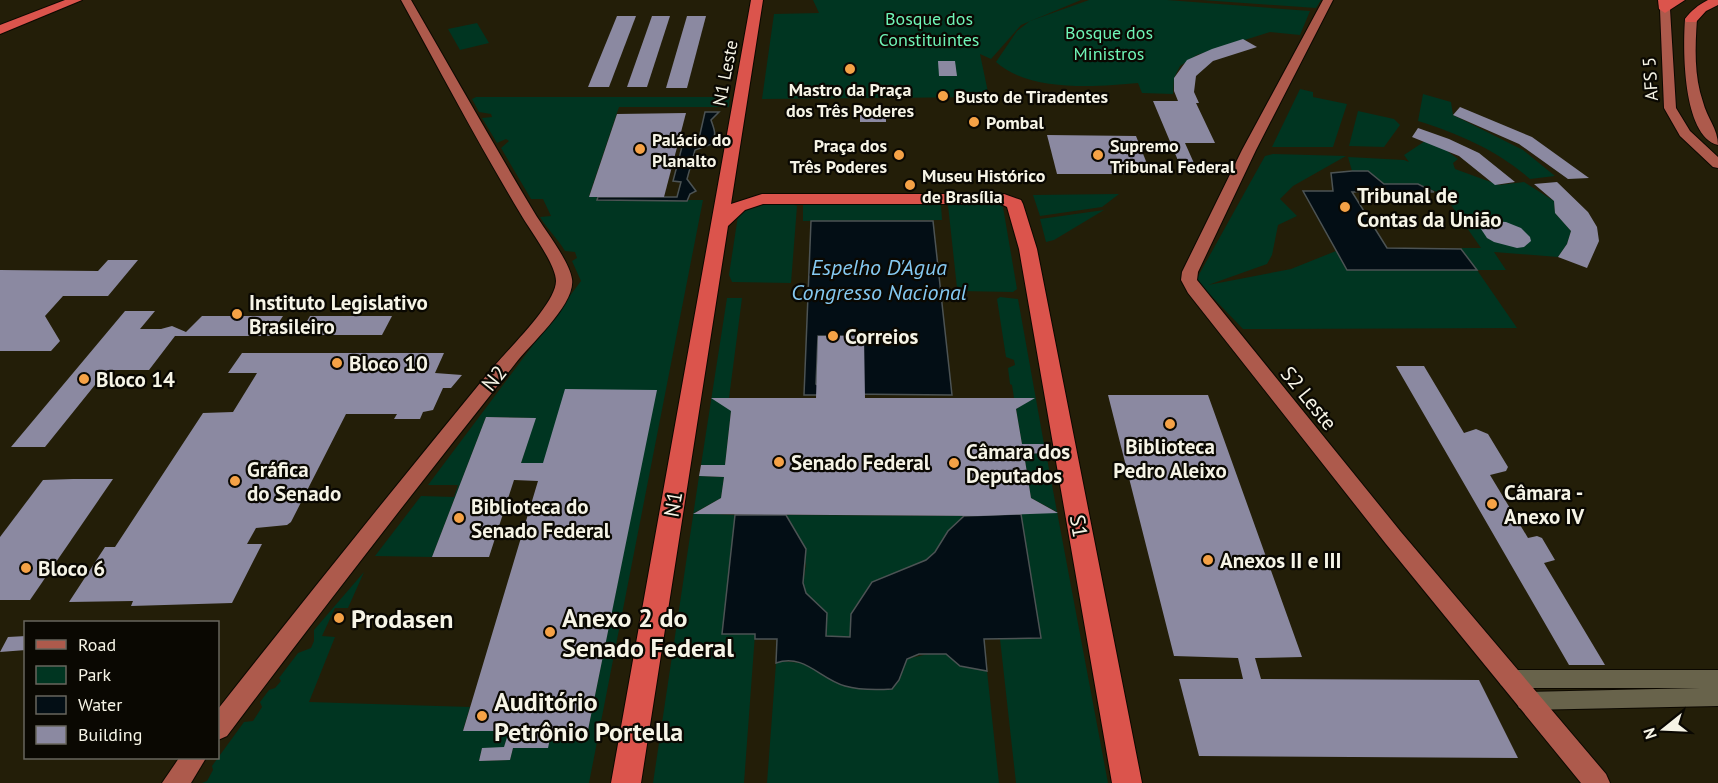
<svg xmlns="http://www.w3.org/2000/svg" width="1718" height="783" font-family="'PT Sans',sans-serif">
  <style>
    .green { fill: #003521 }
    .water { fill: #030e15; stroke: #4c5354; stroke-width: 1.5 }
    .building { fill: #8b89a1 }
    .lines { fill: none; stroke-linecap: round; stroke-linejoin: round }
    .minor-casing { stroke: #0c0800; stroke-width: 2 }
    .major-casing { stroke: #0c0800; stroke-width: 2 }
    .highway-casing { stroke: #0c0800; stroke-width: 2 }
    .minor { fill: #68634b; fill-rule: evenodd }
    .major { fill: #ad5a4c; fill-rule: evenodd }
    .highway { fill: #db544c; fill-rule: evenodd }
    .poi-dot { fill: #f5a246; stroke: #0a0802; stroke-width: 2 }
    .labels { text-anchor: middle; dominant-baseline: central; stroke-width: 4.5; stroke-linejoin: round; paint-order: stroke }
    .far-park-label { font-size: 18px; fill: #6ff5b7; stroke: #0a0802 }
    .far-street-label { font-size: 18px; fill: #f6f4e6; stroke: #0a0802 }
    .far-poi-label { font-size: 18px; font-weight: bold; fill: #f6f4e6; stroke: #0a0802; text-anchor: start }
    .poi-label { font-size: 21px; font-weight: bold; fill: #f6f4e6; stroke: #0a0802; text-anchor: start }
    .street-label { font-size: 21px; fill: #f6f4e6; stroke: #0a0802 }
    .water-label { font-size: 22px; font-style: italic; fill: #85c9f1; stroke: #0a0802 }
    .near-poi-label { font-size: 26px; font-weight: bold; fill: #f6f4e6; stroke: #0a0802; text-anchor: start }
  </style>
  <rect width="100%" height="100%" fill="#231e08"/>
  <g class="green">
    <polygon points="813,0 1081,0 1021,25 991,59 980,54 989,97 762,99 774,14 819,13"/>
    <path d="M1089,0H1167L1310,11L1300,35L1270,32L1197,55L1180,66L1174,78L1173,94L1142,93L1138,83C1096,87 1029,92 996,62L1017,31L1030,21Z"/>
    <polygon points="1201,0 1321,0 1316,8"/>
    <polygon points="477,23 489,43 460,50 448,29"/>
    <polygon points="1300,89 1313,92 1313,97 1347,104 1333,147 1272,147"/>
    <path d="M1423,94L1451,102L1453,115L1523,150L1555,176L1530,179C1497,150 1459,134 1418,121Z"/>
    <path d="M476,97H730L729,107H619L589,196L598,197V200H703L589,783H202L207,781L213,770L212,766L244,722L253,721L262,707L260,702L269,690L275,688L281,681L279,678L298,653L311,648L314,641V630L364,572L348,608H335L322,636L335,637L309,702L470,707L463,730L509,731L504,748H482L479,761L510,760L513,748H547L552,730H588L656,390L543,463H521L535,418L486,417L432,557L375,556L421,496L454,497L458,485H428L581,281L572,261L577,258L575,252L565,251C557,238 548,230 540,217L551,216L543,199H531L501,148L509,141L506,139L497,143L482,118L492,117L491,114L479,112L472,99Z"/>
    <polygon points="1358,111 1394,119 1400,125 1384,147 1349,146"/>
    <polygon points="1425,141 1443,148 1458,159 1453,163 1455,169 1499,185 1524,182 1554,201 1555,213 1571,231 1567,244 1558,257 1494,252 1506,270 1477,270 1517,328 1243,329 1196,280 1265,156 1273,154 1346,156 1293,186 1280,199 1297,216 1278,225 1272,255 1267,264 1208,285 1291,269 1336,251 1347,270 1476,270 1461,248 1481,248 1444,195 1418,184 1384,184 1368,171 1352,171 1348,157 1404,160 1409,162 1404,155"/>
    <polygon points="1119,194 1102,207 1040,216 1033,195"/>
    <polygon points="997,203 1003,207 1017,289 1013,292 959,291 957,288 948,205"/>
    <polygon points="754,204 792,204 797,206 791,283 732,282 729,275 739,209"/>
    <polygon points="805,204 938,204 941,205 942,220 803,221 803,205"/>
    <polygon points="1104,210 1054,240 1046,242 1040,219"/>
    <polygon points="1000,297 1018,299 1044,444 1022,444 1016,409 1033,398 1014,398 1012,385 1010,384 1008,368 1015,365 1014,360 1006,357 997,299"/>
    <polygon points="727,298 742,298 729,398 731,411 725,465 701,465"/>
    <polygon points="1046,453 1108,783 1016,783 1000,639 1040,637 1021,514 1057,512 1031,498 1024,454"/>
    <polygon points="699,476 724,477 721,498 694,513 735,515 722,634 755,634 744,783 653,783"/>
    <polygon points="786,515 964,516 948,531 935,552 926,560 872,582 851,613 851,637 826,637 827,613 806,593 803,583 806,565 797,534"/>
    <polygon points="932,653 946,654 960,666 987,671 999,783 767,783 776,663 782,661 810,664 823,676 899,680 907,659"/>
  </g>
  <g class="water">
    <path d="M705,112H719L711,120C714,129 717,134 712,144L695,150L687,179L696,191L690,194L687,201L597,200L598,197H677L681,182L673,181L683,143H698Z"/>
    <polygon points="1352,171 1368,171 1384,184 1418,184 1434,192 1352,192 1387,248 1461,249 1477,270 1347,270 1303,191 1333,191 1331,173"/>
    <polygon points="811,221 933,221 952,395 847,394 864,336 818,336 816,384 834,395 804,395"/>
    <path d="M1021,514L1041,638L984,639L987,671L960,666L946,654H919L907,659L899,680L892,689C877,690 859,690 845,686C820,679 804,653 776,663L777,639H755V634H722L735,515H786L806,549L803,583L806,593L827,613L826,636L850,637L851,614L872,582L926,560L935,552L948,531L964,516Z"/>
  </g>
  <g class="building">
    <polygon points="617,16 636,16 609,87 588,87"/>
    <polygon points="652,16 670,16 647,87 627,87"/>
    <polygon points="687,16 706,16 687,88 666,88"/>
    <polygon points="1243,39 1257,47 1213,61 1196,76 1194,92 1199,103 1196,103 1215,143 1185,143 1197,170 1182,170 1153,101 1178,101 1174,91 1174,78 1187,60 1212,49"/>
    <polygon points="938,61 955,61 957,76 939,76"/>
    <polygon points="1460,107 1532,137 1589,178 1568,179 1519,144 1453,115"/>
    <polygon points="686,113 664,197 589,197 617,114"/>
    <rect x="860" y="113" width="26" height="9"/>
    <polygon points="1418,128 1449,139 1479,153 1515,182 1495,185 1459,156 1412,137"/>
    <polygon points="1047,135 1136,136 1151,174 1057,174"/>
    <polygon points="1557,182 1588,212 1597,227 1599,241 1587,268 1558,257 1567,244 1571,231 1555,213 1554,201 1534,184"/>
    <polygon points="1491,221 1506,222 1521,228 1530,237 1531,241 1524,247 1517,248 1494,242 1487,238 1481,229 1482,225"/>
    <polygon points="108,260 138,260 108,296 63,296 45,316 60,341 51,351 0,351 0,270 98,271"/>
    <polygon points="125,311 155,311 140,329 161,329 172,326 186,332 202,316 283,316 270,336 175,336 149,370 107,370 45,447 11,447"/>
    <polygon points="310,316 392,316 382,335 299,335"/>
    <polygon points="818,336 864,336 865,398 1035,398 1016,409 1022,444 1044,444 1046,453 1024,454 1031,498 1058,513 978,516 693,514 721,498 724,477 699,476 701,465 725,465 731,411 711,398 816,398"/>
    <polygon points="242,353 444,353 435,373 462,375 451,388 443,388 433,410 423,412 420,419 394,419 397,414 346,414 291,522 287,525 256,528 247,544 262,544 232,603 131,606 133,601 69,602 105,547 115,547 203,413 233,412 257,373 228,373"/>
    <polygon points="1396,366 1424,366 1464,433 1476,429 1488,434 1508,467 1506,471 1490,475 1528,538 1537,536 1542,538 1555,560 1544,563 1605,665 1569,665"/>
    <polygon points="565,389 657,390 588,730 552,730 548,748 513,748 510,760 479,761 482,748 504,747 509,731 463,731 538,481 514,480 489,557 432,557 486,417 536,418 521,463 543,463"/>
    <polygon points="1108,395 1208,395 1302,657 1255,658 1261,679 1479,680 1518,758 1199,756 1179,679 1243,679 1238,658 1174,656"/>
    <polygon points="73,479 113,479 30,600 0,600 0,537 43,480"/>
    <polygon points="26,636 26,650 0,652 8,637"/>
  </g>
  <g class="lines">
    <g class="minor-casing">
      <polygon id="minor" points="1508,670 1718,670 1718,706 1526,710 1519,708 1516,701 1519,694 1526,692 1700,688 1508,688 1501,685 1498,679 1501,673"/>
    </g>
    <g class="major-casing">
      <g id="major">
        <path d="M401,0H411C452,71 492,142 534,212C544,229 569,260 572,279C576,304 530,344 515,364C417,487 321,611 227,736L218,740V709C307,596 398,483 490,371C506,351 556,304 556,281C556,264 529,229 520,213C478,143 440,71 401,0Z"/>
        <polygon points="1323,0 1333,0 1256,150 1198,272 1197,280 1401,532 1606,774 1610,783 1581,783 1386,544 1188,293 1181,280 1182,272 1242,150"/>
        <polygon points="1665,6 1670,9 1676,108 1690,131 1718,157 1718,168 1713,167 1680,136 1664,108 1660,9"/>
        <path d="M1691,16L1697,19C1695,47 1694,76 1703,102C1707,118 1718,129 1718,145C1682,136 1683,47 1685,19Z"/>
        <polygon points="179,758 206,758 191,783 162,783"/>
      </g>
    </g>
    <g class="highway-casing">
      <g id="highway">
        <polygon points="65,0 82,0 0,34 0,25"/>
        <polygon points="751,0 763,0 731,204 762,194 1004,194 1021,200 1023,204 1037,249 1142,783 1112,783 1019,249 1007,207 1001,204 763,204 745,210 728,226 641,783 611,783"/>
        <polygon points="1658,0 1685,0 1665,13 1659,9"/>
        <path d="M1708,0H1718V5L1706,11L1696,22H1686L1685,19C1691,11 1698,5 1708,0Z"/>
      </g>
    </g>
    <use href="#minor" class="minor"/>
    <use href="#major" class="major"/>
    <use href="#highway" class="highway"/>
  </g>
  <g class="poi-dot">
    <circle cx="850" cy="69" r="6"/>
    <circle cx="943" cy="96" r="6"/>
    <circle cx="974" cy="122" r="6"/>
    <circle cx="640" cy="149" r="6"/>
    <circle cx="899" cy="155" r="6"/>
    <circle cx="1098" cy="155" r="6"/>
    <circle cx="910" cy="185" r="6"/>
    <circle cx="1345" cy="207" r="6"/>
    <circle cx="237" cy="314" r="6"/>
    <circle cx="833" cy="336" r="6"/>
    <circle cx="337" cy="363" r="6"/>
    <circle cx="84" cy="379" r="6"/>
    <circle cx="1170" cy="424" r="6"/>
    <circle cx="779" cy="462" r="6"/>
    <circle cx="954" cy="463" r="6"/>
    <circle cx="235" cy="481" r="6"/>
    <circle cx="1492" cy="504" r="6"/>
    <circle cx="459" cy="518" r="6"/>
    <circle cx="1208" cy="560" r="6"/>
    <circle cx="26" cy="568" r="6"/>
    <circle cx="339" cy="618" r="6"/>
    <circle cx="550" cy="632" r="6"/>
    <circle cx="482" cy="716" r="6"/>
  </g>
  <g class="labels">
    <g class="far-park-label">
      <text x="929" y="18">Bosque dos<tspan x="929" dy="21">Constituintes</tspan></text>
      <text x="1109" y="32">Bosque dos<tspan x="1109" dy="21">Ministros</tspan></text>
    </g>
    <g class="far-street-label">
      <text transform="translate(725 73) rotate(-79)">N1 Leste</text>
      <text transform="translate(1650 79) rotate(-94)">AFS 5</text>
    </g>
    <g class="far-poi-label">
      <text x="850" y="89" text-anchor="middle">Mastro da Praça<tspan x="850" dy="21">dos Três Poderes</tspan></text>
      <text x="955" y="96">Busto de Tiradentes</text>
      <text x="986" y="122">Pombal</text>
      <text x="652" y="139">Palácio do<tspan x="652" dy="21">Planalto</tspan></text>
      <text x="887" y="145" text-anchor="end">Praça dos<tspan x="887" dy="21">Três Poderes</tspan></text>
      <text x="1110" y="145">Supremo<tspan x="1110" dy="21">Tribunal Federal</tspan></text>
      <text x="922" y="175">Museu Histórico<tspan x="922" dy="21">de Brasília</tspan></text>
    </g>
    <g class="poi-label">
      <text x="1357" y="195">Tribunal de<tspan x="1357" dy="24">Contas da União</tspan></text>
      <text x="249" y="302">Instituto Legislativo<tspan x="249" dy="24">Brasileiro</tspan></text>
      <text x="845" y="336">Correios</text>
      <text x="349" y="363">Bloco 10</text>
      <text x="96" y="379">Bloco 14</text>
      <text x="1170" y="446" text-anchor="middle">Biblioteca<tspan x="1170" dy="24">Pedro Aleixo</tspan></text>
      <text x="966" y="451">Câmara dos<tspan x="966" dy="24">Deputados</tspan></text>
      <text x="791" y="462">Senado Federal</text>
      <text x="247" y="469">Gráfica<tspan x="247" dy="24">do Senado</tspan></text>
      <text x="1504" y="492">Câmara -<tspan x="1504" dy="24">Anexo IV</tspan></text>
      <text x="471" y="506">Biblioteca do<tspan x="471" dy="24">Senado Federal</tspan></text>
      <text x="1220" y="560">Anexos II e III</text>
      <text x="38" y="568">Bloco 6</text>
    </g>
    <g class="street-label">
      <text transform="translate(494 378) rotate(-51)">N2</text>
      <text transform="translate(1309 398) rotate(51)">S2 Leste</text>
      <text transform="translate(673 504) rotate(-80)">N1</text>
      <text transform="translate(1079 526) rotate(80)">S1</text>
    </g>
    <g class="water-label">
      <text x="879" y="267">Espelho D'Agua<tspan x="879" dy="25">Congresso Nacional</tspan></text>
    </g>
    <g class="near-poi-label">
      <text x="562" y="617">Anexo 2 do<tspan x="562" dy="30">Senado Federal</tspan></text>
      <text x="351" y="618">Prodasen</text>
      <text x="494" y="701">Auditório<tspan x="494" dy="30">Petrônio Portella</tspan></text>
    </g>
  </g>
  <rect x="24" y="621" width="195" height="138" fill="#0a0802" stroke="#68665d" stroke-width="1.5"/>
  <rect x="36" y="640" width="30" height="9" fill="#ad5a4c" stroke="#68665d" stroke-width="1.5"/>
  <text x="78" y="651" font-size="18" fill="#f6f4e6">Road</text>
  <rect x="36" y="666" width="30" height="18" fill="#003521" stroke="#68665d" stroke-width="1.5"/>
  <text x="78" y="681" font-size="18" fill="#f6f4e6">Park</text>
  <rect x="36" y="696" width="30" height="18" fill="#030e15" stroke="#68665d" stroke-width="1.5"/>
  <text x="78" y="711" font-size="18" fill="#f6f4e6">Water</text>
  <rect x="36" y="726" width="30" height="18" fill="#8b89a1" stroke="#68665d" stroke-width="1.5"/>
  <text x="78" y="741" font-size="18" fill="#f6f4e6">Building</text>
  <g transform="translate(1664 729) rotate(252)" stroke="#0a0802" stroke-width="4.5" paint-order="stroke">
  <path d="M0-4.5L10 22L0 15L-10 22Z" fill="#f6f4e6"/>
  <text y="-9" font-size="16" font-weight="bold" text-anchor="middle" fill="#f6f4e6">N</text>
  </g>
</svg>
